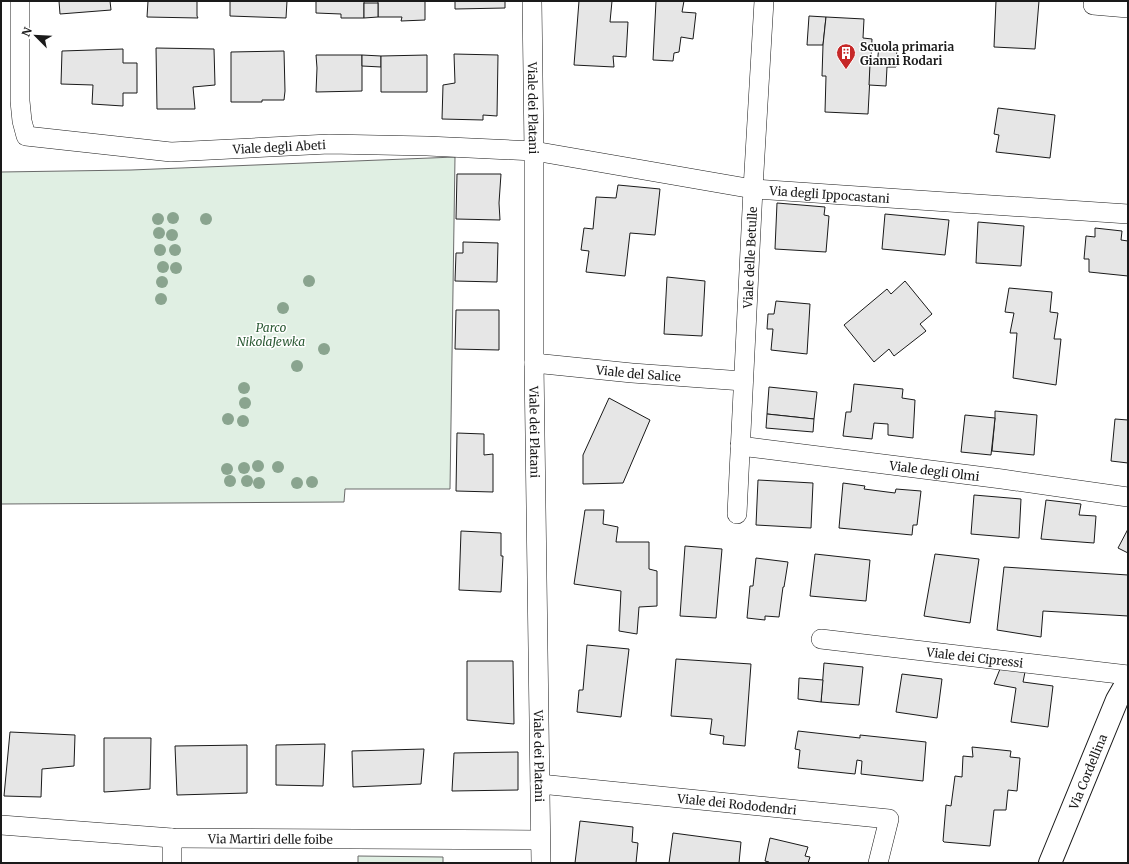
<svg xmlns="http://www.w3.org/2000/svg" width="1129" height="864" font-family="Merriweather,serif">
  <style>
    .green { fill: #e0efe3; stroke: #6a6a6a }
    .building { fill: #e6e6e6; stroke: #1a1a1a }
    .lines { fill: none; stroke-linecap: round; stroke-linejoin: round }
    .street-casing { stroke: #1a1a1a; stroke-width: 20 }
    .secondary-casing { stroke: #1a1a1a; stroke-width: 24 }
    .street { stroke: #fff; stroke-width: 19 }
    .secondary { stroke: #fff; stroke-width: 22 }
    .tree { fill: #8aa48f }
    .labels { text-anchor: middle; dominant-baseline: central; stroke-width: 3; stroke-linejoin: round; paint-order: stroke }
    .poi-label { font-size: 12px; font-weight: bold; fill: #1a1a1a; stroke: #fff; text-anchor: start }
    .street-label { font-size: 12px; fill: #1a1a1a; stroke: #fff }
    .park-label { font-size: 12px; font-style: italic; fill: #2b5a34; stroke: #fff }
  </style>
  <rect width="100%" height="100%" fill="#fff"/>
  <g class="green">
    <polygon points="455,157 450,489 345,489 344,502 1,504 1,172 131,170"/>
    <polygon points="358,856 443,857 443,863 358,863"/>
  </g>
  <g class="building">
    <polygon points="59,1 110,1 111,10 60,14"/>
    <polygon points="148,1 197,1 197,16 198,18 147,17"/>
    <polygon points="230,1 287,1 286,18 230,16"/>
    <polygon points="316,1 364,1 364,18 341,18 341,14 316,13"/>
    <polygon points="378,1 425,1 425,20 401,21 402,17 378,17"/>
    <polygon points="455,1 505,1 505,8 455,9"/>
    <polygon points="579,1 612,1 610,22 628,22 626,57 613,56 614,67 574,65"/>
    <polygon points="656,1 684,1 682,12 696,13 693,39 681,37 679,52 674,53 673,61 653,60"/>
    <polygon points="996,1 1039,1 1035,49 994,47"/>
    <polygon points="364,3 378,3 378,17 364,18"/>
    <polygon points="809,16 826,17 823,45 807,45"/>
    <polygon points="826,17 864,19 863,38 872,39 868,114 825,112 826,76 822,76 823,45"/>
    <polygon points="879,46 897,47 896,67 887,67 886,86 869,85 870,64 877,65"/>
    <polygon points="156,48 214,49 215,85 193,87 195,109 157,109"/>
    <polygon points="123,49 123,63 137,63 137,93 123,93 123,106 92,104 93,85 61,84 62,51"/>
    <polygon points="284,51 285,91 284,100 262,100 262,102 231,102 231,52"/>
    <polygon points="454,54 498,55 497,116 483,115 483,120 442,119 443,85 455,83"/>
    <polygon points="316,55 362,55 362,91 316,92 317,68"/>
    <polygon points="362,55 381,56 381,67 362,66"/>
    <polygon points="427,55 427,92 381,92 381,56"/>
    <polygon points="998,108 1055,115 1050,158 996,152 999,135 994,134"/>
    <polygon points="457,174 501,174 499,203 500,220 456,219"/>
    <polygon points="618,185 660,189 655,235 630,233 625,276 586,272 589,251 581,250 584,228 593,229 596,197 616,198"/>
    <polygon points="777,203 825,207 824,215 829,216 826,252 775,249"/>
    <polygon points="885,214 949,220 945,255 882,249"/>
    <polygon points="978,222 1024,226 1021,266 976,263"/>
    <polygon points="1095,228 1122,231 1121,240 1128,241 1128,276 1089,272 1089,259 1084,259 1086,236 1095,237"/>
    <polygon points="463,242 498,243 497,282 455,281 456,253 463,253"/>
    <polygon points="667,277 705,281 702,336 664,334"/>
    <polygon points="905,281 932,314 920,324 926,331 894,356 889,349 874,362 844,325 887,289 891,294"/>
    <polygon points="1009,288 1052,292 1050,312 1058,313 1054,339 1061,339 1056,385 1013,378 1017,333 1010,333 1014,313 1005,312"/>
    <polygon points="776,301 810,304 807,354 771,350 773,329 767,329 768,314 774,314"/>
    <polygon points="456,310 499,310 499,350 455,349"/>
    <polygon points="854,384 903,389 902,398 915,400 913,438 888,435 888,424 874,423 872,439 843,436 846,412 851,412"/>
    <polygon points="769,387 817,392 814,419 767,414"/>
    <polygon points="609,398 650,420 623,483 583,484 583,455"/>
    <polygon points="995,411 1037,415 1034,455 992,451 995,418"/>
    <polygon points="767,414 814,419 813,432 766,428"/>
    <polygon points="965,415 995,418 991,455 961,452"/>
    <polygon points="1115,419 1128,420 1128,463 1111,461"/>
    <polygon points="457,433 484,434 484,455 493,454 493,492 456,491"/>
    <polygon points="758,480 813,483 811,528 756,525"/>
    <polygon points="843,483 865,486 864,489 895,493 896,489 921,491 917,525 913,525 912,535 839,528"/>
    <polygon points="974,495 1021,499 1019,538 971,534"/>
    <polygon points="1046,500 1081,504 1079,515 1096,516 1094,543 1041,539"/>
    <polygon points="585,510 604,510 603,524 618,527 616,542 649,542 649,569 657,571 657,606 639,607 637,634 619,631 621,591 574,584"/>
    <polygon points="1128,529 1128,553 1118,548"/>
    <polygon points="461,531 501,533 501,556 503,556 501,592 459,590"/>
    <polygon points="685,546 722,549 716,618 680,616"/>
    <polygon points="815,554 870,560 866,601 810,596"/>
    <polygon points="935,554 979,559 970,623 924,616"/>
    <polygon points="756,558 788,562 784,587 783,587 779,617 765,616 765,620 747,618 750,586 753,586"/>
    <polygon points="1004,567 1128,575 1128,616 1043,611 1041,637 997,630"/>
    <polygon points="587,645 629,649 621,717 577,712 579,690 583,690"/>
    <polygon points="676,659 751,664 745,746 723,744 724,736 710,734 712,719 671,716"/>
    <polygon points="467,661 513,661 514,724 467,720"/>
    <polygon points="824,663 863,667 859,705 821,702"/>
    <polygon points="1002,664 1026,667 1023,682 1053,686 1048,727 1011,722 1016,688 994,684"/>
    <polygon points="902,674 942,679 937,718 896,712"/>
    <polygon points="799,678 823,680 821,702 798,699"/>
    <polygon points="798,731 860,738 860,735 926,742 923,781 861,774 862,761 857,760 855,774 798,768 800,750 795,749"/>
    <polygon points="10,732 75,735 74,766 42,769 41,797 4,796"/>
    <polygon points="104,738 151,738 150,789 104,792"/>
    <polygon points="325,744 323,786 276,785 276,745"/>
    <polygon points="247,745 247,793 177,795 175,746"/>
    <polygon points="972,747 1011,751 1010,757 1020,758 1017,791 1008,790 1006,810 994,810 990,846 944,842 943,841 946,805 951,806 955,776 962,777 963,756 973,757"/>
    <polygon points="424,749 421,784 353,787 352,751"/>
    <polygon points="518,752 518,790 452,791 454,753"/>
    <polygon points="580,821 633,827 632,842 638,843 636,863 575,863"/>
    <polygon points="673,833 741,842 739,863 669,863"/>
    <polygon points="770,838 808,847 805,856 810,857 808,863 768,863 769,862 765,861"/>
  </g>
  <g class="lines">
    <g class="street-casing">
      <g id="street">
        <path id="s1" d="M20,1V101L22,121L26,136L171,152L329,144L427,146L534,151L753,189L1128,214"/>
        <path id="s2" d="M532,1L534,151V363L541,863"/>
        <polyline points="1093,5 1128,8"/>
        <path id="s3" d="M534,363L632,373L743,381"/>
        <path id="s4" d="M740,446L1002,479L1128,497"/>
        <path id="s5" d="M737,514L753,189L764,1"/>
        <path id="s6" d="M821,639L1128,675"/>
        <path id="s7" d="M540,784L889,819L878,863"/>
        <path id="s8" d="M1,825L172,838L540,840"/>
        <polyline points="172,863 172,838"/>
      </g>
    </g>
    <g class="secondary-casing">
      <g id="secondary">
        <path id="s9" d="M1050,863L1117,700L1128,681"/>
      </g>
    </g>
    <use href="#street" class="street"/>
    <use href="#secondary" class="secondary"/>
  </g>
  <g class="tree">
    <circle cx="173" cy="218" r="6"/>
    <circle cx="158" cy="219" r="6"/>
    <circle cx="206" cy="219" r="6"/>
    <circle cx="159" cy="233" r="6"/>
    <circle cx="172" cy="235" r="6"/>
    <circle cx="160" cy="250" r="6"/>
    <circle cx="175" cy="250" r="6"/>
    <circle cx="163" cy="267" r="6"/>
    <circle cx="176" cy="268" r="6"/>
    <circle cx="309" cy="281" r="6"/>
    <circle cx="162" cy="282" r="6"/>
    <circle cx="161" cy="299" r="6"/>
    <circle cx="283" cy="308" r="6"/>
    <circle cx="324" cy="349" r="6"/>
    <circle cx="297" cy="366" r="6"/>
    <circle cx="244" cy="388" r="6"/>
    <circle cx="245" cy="403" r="6"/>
    <circle cx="228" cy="419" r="6"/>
    <circle cx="243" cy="421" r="6"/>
    <circle cx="258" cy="466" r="6"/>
    <circle cx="278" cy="467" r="6"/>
    <circle cx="244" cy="468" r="6"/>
    <circle cx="227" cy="469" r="6"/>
    <circle cx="230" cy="481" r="6"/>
    <circle cx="247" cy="481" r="6"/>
    <circle cx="312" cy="482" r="6"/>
    <circle cx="259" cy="483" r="6"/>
    <circle cx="297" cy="483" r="6"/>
  </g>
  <defs>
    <g id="building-pin" transform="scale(1)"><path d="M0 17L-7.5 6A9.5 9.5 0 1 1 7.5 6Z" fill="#c62828" stroke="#fff"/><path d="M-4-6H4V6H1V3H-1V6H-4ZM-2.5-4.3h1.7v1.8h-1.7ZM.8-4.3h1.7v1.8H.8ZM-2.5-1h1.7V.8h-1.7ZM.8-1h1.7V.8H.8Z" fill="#fff"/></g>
  </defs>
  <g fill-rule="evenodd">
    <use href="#building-pin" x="846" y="53"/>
  </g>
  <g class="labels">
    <g class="poi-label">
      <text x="860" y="46">Scuola primaria<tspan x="860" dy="14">Gianni Rodari</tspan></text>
    </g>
    <g class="street-label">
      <text stroke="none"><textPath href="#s2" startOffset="107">Viale dei Platani</textPath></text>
      <text stroke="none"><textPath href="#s1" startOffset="390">Viale degli Abeti</textPath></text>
      <text stroke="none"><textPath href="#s1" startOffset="944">Via degli Ippocastani</textPath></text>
      <text stroke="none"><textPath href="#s5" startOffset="257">Viale delle Betulle</textPath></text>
      <text stroke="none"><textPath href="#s3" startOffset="105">Viale del Salice</textPath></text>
      <text stroke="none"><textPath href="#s2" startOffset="431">Viale dei Platani</textPath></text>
      <text stroke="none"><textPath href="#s4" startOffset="196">Viale degli Olmi</textPath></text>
      <text stroke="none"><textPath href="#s6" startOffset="155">Viale dei Cipressi</textPath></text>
      <text stroke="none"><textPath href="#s2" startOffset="755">Viale dei Platani</textPath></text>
      <text stroke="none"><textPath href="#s9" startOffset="99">Via Cordellina</textPath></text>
      <text stroke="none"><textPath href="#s7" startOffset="198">Viale dei Rododendri</textPath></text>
      <text stroke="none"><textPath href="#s8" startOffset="270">Via Martiri delle foibe</textPath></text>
    </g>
    <g class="park-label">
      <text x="271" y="327">Parco<tspan x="271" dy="14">NikolaJewka</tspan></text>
    </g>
  </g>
  <rect width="1129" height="864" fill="none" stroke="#1a1a1a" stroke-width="4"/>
  <g transform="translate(36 36) rotate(294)" stroke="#ffffff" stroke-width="3" paint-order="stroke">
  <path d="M0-3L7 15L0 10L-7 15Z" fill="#1a1a1a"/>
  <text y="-6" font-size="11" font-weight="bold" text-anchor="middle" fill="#1a1a1a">N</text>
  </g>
</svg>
